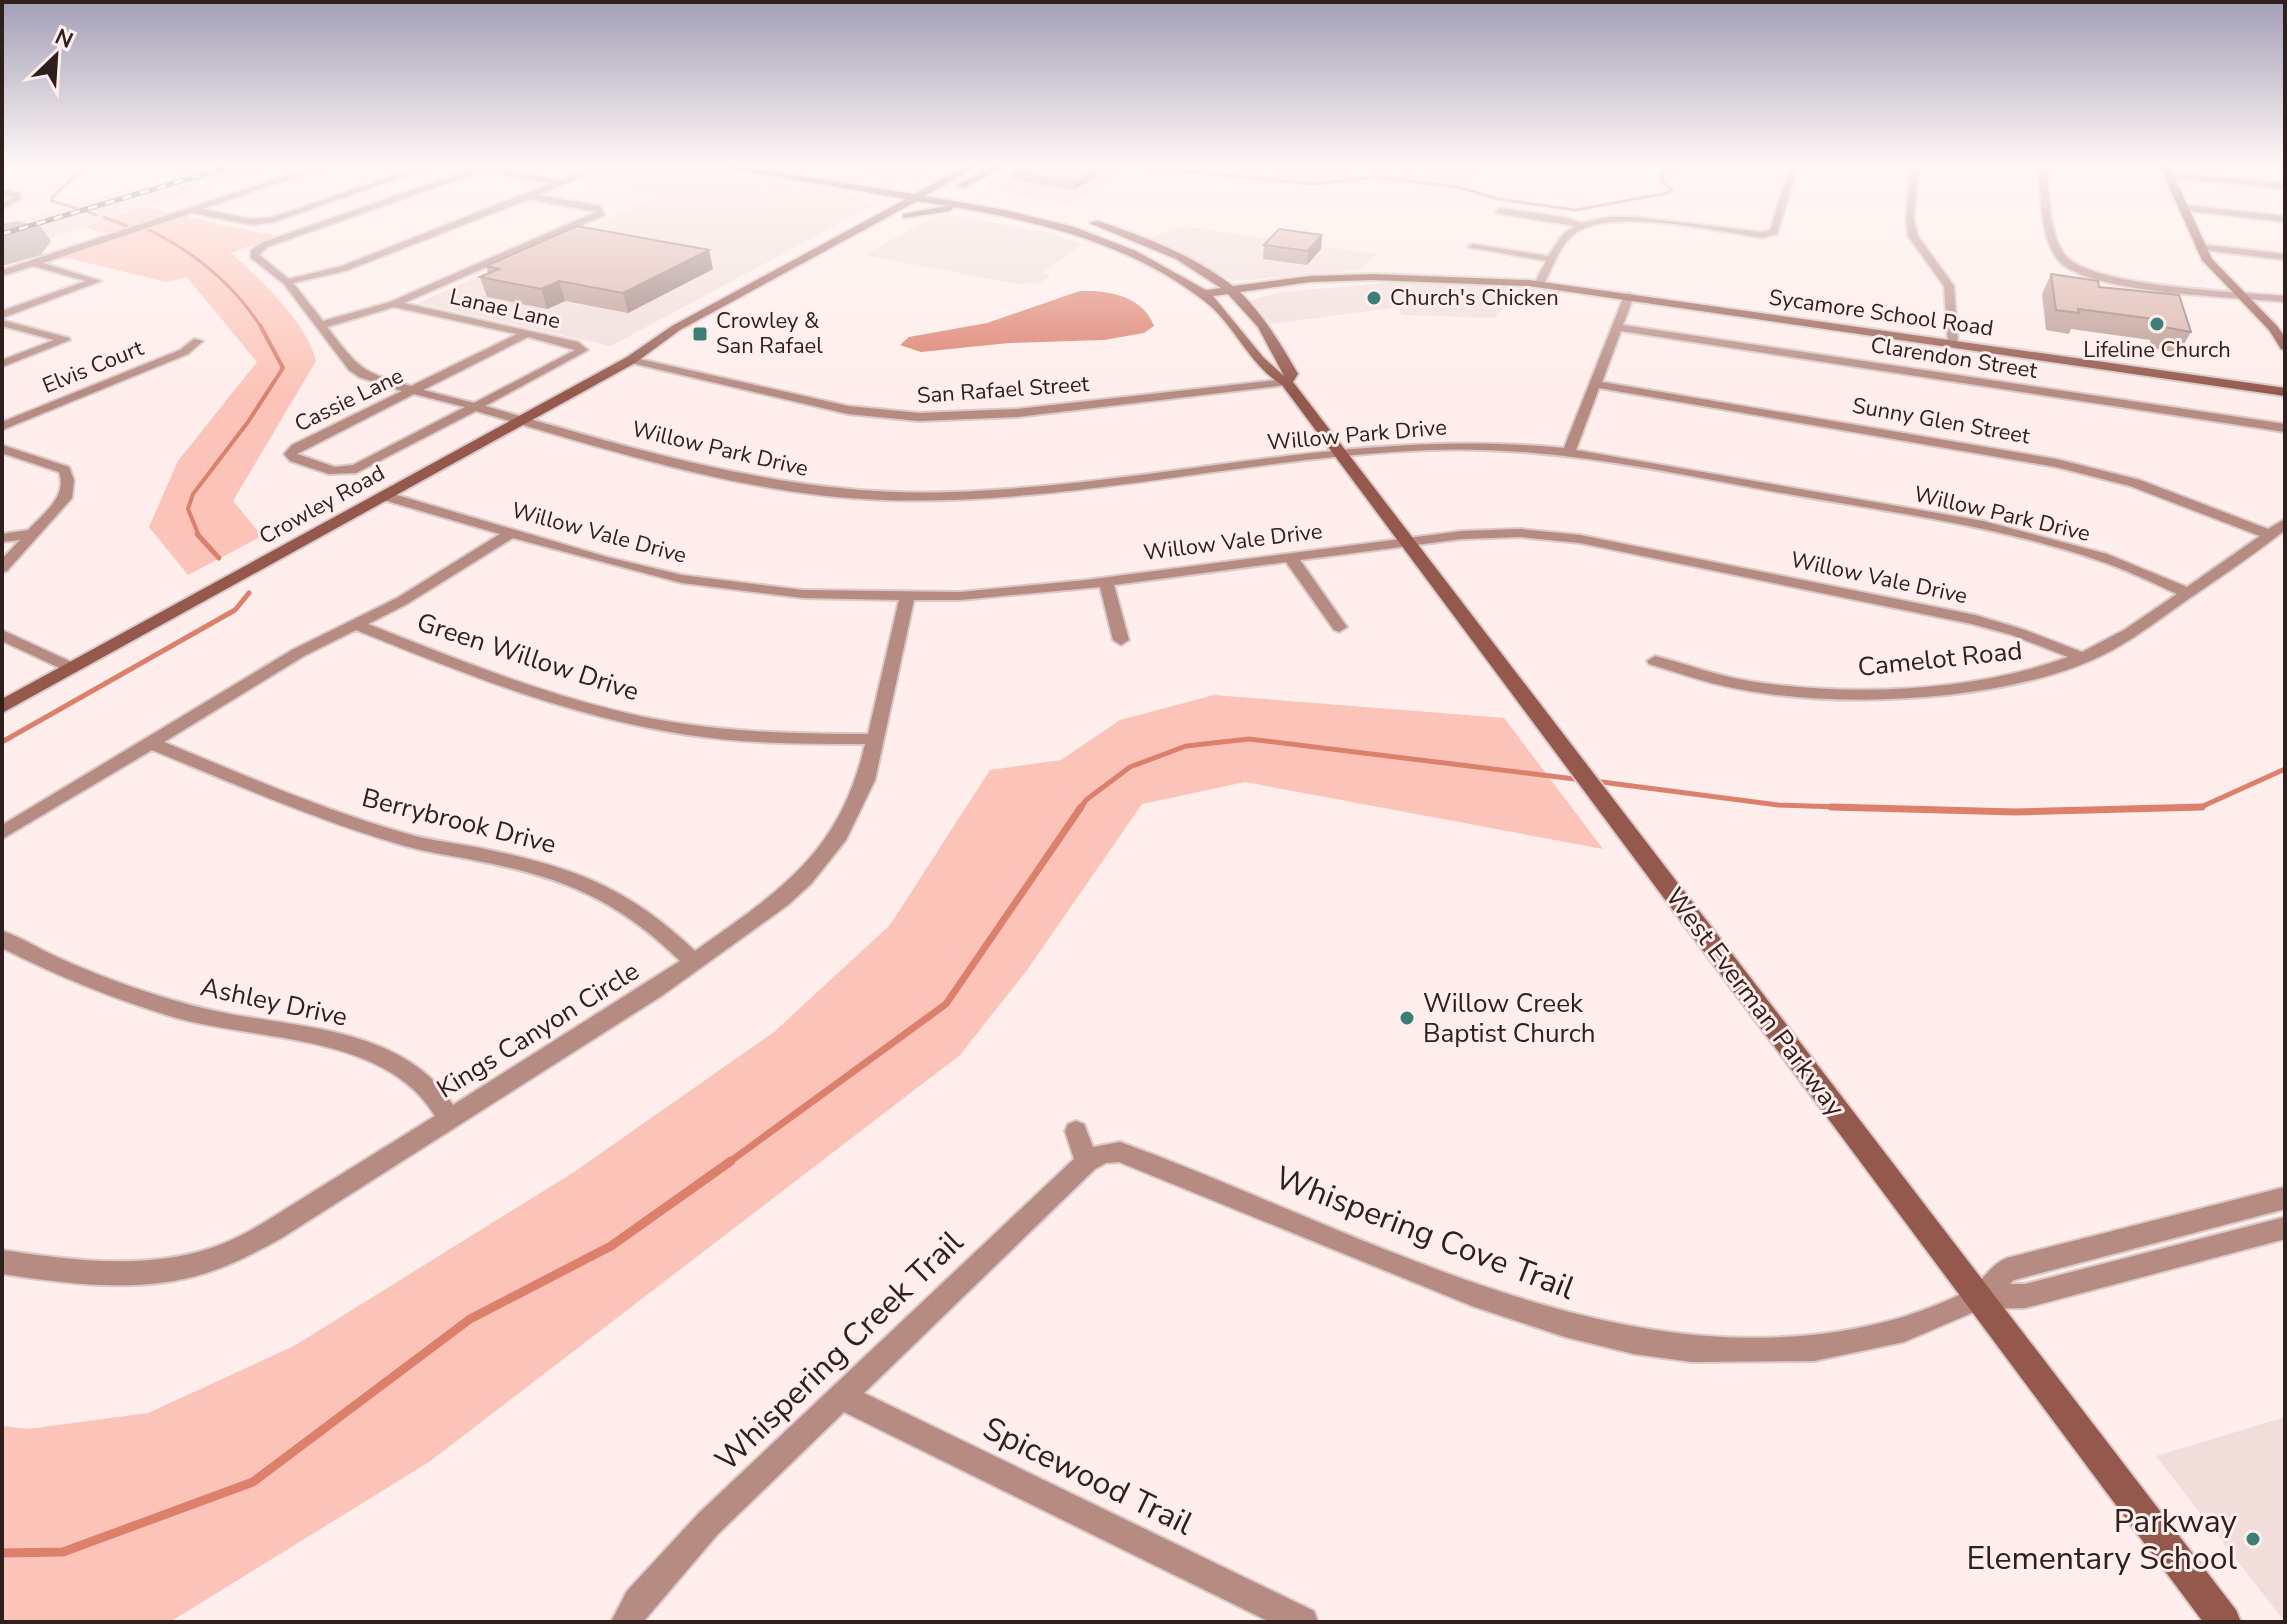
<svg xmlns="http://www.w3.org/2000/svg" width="2287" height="1624" font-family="'Nunito Sans',sans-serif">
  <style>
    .built { fill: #f1ddd9 }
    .green { fill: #fcc4b8 }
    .water { fill: #dc806c }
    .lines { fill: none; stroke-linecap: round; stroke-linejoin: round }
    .stream-far4 { stroke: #dc806c; stroke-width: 3 }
    .stream-far3 { stroke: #dc806c; stroke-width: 4 }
    .stream-far2 { stroke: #dc806c; stroke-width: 5 }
    .stream-far1 { stroke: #dc806c; stroke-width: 7 }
    .stream { stroke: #dc806c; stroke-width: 9 }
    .runway { fill: #b2a29e; fill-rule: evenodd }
    .street-casing { stroke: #dac9c6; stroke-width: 4 }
    .secondary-casing { stroke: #dac9c6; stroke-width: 4 }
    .street { fill: #b58b82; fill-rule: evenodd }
    .secondary { fill: #94594c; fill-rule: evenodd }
    .rail-casing { stroke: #655552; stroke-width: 5 }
    .rail { stroke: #ffeeeb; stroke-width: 3; stroke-dasharray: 9; stroke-linecap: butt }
    .wall { fill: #bb9a92 }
    .shaded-wall { fill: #997d77 }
    .building { fill: #dab3aa; stroke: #997d77; stroke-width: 2 }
    .poi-dot { fill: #3a8076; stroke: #ffeeeb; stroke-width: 3 }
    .labels { text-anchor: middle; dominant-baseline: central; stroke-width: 6; stroke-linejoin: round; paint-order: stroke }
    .far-poi-label { font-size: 22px; fill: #2f201d; stroke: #ffeeeb; text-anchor: start }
    .far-street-label { font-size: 22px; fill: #2f201d; stroke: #ffeeeb }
    .street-label { font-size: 26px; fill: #2f201d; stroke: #ffeeeb }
    .poi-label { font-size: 26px; fill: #2f201d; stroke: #ffeeeb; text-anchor: start }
    .near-street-label { font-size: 32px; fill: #2f201d; stroke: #ffeeeb }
    .near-poi-label { font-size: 32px; fill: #2f201d; stroke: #ffeeeb; text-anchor: end }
  </style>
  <rect width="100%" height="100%" fill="#ffeeeb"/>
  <g class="built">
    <polygon points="211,166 276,166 2,253 2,226"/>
    <polygon points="623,166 677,166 859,195 870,207 611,346 418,303 658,197 580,183"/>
    <polygon points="864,166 947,166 928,175 901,180 849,173"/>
    <polygon points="1016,166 1105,166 1125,168 1071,205 1001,193 988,186 987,182"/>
    <polygon points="1213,166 1482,166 1469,181 1392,170 1312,180"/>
    <polygon points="940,213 1051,233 1082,245 1041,273 1051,275 1038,284 1028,282 1022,285 864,255"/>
    <polygon points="1181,226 1376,254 1361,270 1233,281 1150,238"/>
    <polygon points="1396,282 1506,284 1512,296 1495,318 1401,315 1399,307 1271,324 1251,300 1282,292"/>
    <polygon points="2285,1417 2285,1622 2156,1456"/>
  </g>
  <g class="green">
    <path d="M145,207L219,224L214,226H229L277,236L231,253C261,281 306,321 316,361L233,501L262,536L188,575L149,527L178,461L257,362L187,277L166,282L64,257L123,238L84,227Z"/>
    <polygon points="1214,695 1504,718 1603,849 1245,782 1142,804 1027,970 960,1055 429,1462 170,1622 2,1622 2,1426 28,1429 148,1413 294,1346 574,1172 774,1032 890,925 990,770 1061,760 1120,720"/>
  </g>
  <path class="water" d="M1080,291C1109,290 1143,296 1154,326L1144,333L1104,340L1009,343L921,352L900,345L909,337L987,323Z"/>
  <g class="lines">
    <g class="stream-far4">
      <polyline points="1136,166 1315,184 1377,177 1458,187 1498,199 1576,210 1667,193 1672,191 1662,181 1661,173 1687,166"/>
      <polyline points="76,208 52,201 52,197 86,166"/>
      <polyline points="84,210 96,215"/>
      <polyline points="104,217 127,226"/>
      <path d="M145,228C193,251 232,282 261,327"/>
    </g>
    <polyline class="stream-far3" points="199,536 188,509 193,494 248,422 283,368 260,325"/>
    <g class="stream-far2">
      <polyline points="197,534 219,558"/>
      <polyline points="2,742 235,610 249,593"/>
      <polyline points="1594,781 1778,805 1899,809"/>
      <polyline points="1080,809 1086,800 1130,767 1186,746 1249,739 1583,780"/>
      <polyline points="2143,809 2201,807 2285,769"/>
    </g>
    <g class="stream-far1">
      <polyline points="1831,807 2016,812 2202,807"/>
      <polyline points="728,1163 946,1004 1081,807"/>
    </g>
    <polyline class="stream" points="2,1553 63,1552 253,1482 470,1319 611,1246 731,1161"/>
    <polygon class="runway" points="17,221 41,227 51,241 41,255 2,266 2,224"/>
    <g class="street-casing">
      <g id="street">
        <polygon points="316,166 327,166 202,209 252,219 273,217 422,166 433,166 274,222 252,225 192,213 43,263 101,281 2,318 2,311 86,281 33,266 2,276 2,270"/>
        <path d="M480,166L561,180L598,166H608L538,195L600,206L605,215L404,303L578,342L588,350L485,406C638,450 791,498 952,492C1160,485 1354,427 1564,448L1624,296L1629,293L1634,296L1623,325L2285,424V432L1621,331L1602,382L2056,459L2140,480L2268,529L2285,519V530C2251,557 2213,582 2177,607C2149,627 2121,648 2090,661C1996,701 1849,708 1749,691C1715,686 1682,674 1649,664L1647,661L1655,656C1687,664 1717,676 1749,681C1849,697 1973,692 2068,657L2012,635L1972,624L1580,543L1520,537L1462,539L1300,560L1347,627L1339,632L1334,630L1286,562L1114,585L1129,640L1121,645L1113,640L1100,587L960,600H914L875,780L846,840L811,884L788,905L663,995L280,1239C256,1252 232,1265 206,1273C141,1294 69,1284 2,1274V1250C69,1260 142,1270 208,1249C241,1239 271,1218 300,1200C345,1172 390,1144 435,1116C386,1033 255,1041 173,1017C114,999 57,976 2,948V931C21,937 39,949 57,957C88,971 121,984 153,994C178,1002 204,1009 230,1014C306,1028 407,1031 453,1105L680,961C618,900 562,877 478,861C450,855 422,852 395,843C312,818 232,783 152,750L2,839V825L292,650L397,598L500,534L380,499V493H390L607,557L682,575L803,590L960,592L1086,580L1462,531L1520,529L1580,535L1975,615L2022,629L2082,652L2124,630L2177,594C2151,582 2125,569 2097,560C1995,525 1888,512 1782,493C1666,472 1548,445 1429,450C1246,457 1067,506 883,500C744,495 609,450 476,411L356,473L329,474L290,461L284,454L292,445L402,391L359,377L349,370L284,284L251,258V250L261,243ZM482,171L552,183L342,266L289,279L259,255L267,247ZM529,199L596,212L390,302L323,321L293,283L348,270ZM394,307L517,334L411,386C360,372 359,368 327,327ZM528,337L575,350L474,403L423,390ZM1599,388L2056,467L2130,486L2260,536L2187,587L2107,554L1983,521L1576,450ZM414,394L465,407L353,465L335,467L297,454ZM513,538L682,583L803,598L899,600L868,734C793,734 718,732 644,717C549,697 458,660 368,624L407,604ZM356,630C464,674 572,717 688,735C747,744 806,744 865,744C840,853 781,890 695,951C627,886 570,866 480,848C456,843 432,841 408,834C325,811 244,775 164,742L304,656Z"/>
        <path d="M1790,166H1798L1777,234L1762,238C1718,231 1614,208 1577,232C1560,243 1553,267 1544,284L1539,287L1534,284L1546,261L1468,247L1473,244L1548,256L1563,234L1574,226L1496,213L1499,208L1563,217L1581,223L1609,217H1635L1762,232L1770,230Z"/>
        <polygon points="1911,166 1919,166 1914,219 1918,236 1954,286 1958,344 1953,347 1948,344 1944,286 1908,236 1906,219"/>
        <path d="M2038,166H2046C2050,193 2048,232 2065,255C2090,287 2242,292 2285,296V302C2238,297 2092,294 2060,262C2039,240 2042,194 2038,166Z"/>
        <polygon points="2166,173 2285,183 2285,189 2169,177"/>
        <polygon points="2,189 20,193 21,199 2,209 2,203 13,197 2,195"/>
        <polygon points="2183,205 2285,216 2285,222 2180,210"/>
        <polygon points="2199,244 2285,254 2285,260 2196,249 2196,245"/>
        <polygon points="2,320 69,338 70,340 2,367 2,360 54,340 2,326"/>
        <polygon points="194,339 203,341 188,354 2,430 2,422 180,350"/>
        <polygon points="631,357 848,406 919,413 1017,409 1286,379 1292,382 1286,385 1017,417 919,421 848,414 627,362 627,358"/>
        <path d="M2,445L69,467L74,480L72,498L7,571L2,572V559L20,540L2,542V534L28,530C43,514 68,496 59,472L2,453Z"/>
        <polygon points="2,630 78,665 80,668 72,673 66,671 2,641"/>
        <path d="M1076,1121L1084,1124L1093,1147L1120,1142C1365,1231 1635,1396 1903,1317C1924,1310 1952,1300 1970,1289C1984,1280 1991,1264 2007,1258L2285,1187V1209L2014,1280L2010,1284H2025L2285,1217V1239L2025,1308L1981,1309L1904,1342L1814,1361L1692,1362L1634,1354L1565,1337L1472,1306L1119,1162L1106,1163L1095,1169L864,1393L1314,1611L1318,1622H1270L844,1412L718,1534L643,1622H611L627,1591L698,1514L1074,1159L1065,1131L1068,1124Z"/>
      </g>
    </g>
    <g class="secondary-casing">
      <g id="secondary">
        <path d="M716,166H735L914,194L967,166H977L925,196L1005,210L1074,227L1136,251L1206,290L1221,288L1176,259L1089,223L1098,221C1145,237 1193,255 1233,286L1310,276L1373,274L1529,280L2285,388V396L1529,286L1373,280L1310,282L1240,292C1264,316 1281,344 1298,374L1293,382L2236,1610L2241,1622H2203L1282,385C1247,363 1235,324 1203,300C1132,245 1042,222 954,207L950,211L903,218V214L947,206L917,201L680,330L635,363L2,713V699L627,357L672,326L906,199ZM1228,294L1258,327L1284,376L1263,357L1213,296Z"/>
        <polygon points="993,166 1004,166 964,188 956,186"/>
        <polygon points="2160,166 2169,166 2212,259 2277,326 2285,337 2285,350 2281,349 2269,330 2202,260"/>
      </g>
    </g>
    <use href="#street" class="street"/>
    <use href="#secondary" class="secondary"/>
    <g class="rail-casing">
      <polyline id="rail" points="2,234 232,166"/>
    </g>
    <use href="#rail" class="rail"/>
  </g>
  <g class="wall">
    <polygon points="1097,169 1097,176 1074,190 1013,180 1013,173"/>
    <polygon points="1322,235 1321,249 1307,265 1263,259 1264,245"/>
    <polygon points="486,266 713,269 628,313 565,301 547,309 487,297 480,277 488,273"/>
    <polygon points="2051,274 2099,287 2191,332 2179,353 2151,348 2150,340 2071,329 2069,334 2046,330 2042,294"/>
  </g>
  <g class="shaded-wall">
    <polygon points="1097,169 1097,176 1074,190 1074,183"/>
    <polygon points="1322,235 1321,249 1307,265 1308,251"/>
    <polygon points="709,250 713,269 628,313 623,293"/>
    <polygon points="559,281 565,301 547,309 541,289"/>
  </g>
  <g class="building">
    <polygon points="1025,166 1076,166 1097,169 1074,183 1013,173"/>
    <polygon points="577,226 709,250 623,293 559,281 541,289 480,277 499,269 486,266"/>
    <polygon points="1279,229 1322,235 1308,251 1264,245"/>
    <polygon points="2051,274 2098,281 2099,287 2179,295 2191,332 2163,327 2161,320 2078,309 2079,313 2056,310"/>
  </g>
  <linearGradient id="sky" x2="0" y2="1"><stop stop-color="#a39fb6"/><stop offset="0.42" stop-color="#fff7f6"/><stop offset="1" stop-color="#fff7f6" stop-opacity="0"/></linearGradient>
  <rect width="2287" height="393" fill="url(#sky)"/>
  <g class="poi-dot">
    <circle cx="1374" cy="298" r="8"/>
    <circle cx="2157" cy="324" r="8"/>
    <rect x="692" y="326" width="16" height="16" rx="4"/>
    <circle cx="1407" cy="1018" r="8"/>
    <circle cx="2253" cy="1539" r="8"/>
  </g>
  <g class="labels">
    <g class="far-poi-label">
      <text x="1390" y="298">Church's Chicken</text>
      <text x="716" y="321">Crowley &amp;<tspan x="716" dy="25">San Rafael</tspan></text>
      <text x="2157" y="350" text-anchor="middle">Lifeline Church</text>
    </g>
    <g class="far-street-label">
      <text transform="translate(505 309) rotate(13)">Lanae Lane</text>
      <text transform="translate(1881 313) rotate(8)">Sycamore School Road</text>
      <text transform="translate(1954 358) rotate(9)">Clarendon Street</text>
      <text transform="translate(93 367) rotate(-22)">Elvis Court</text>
      <text transform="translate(1003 390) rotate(-4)">San Rafael Street</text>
      <text transform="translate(349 400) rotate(-26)">Cassie Lane</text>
      <text transform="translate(1941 421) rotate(10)">Sunny Glen Street</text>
      <text transform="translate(1357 435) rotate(-5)">Willow Park Drive</text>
      <text transform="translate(720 449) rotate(13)">Willow Park Drive</text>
      <text transform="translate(322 505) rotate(-29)">Crowley Road</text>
      <text transform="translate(2002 514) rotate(13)">Willow Park Drive</text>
      <text transform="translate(599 533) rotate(15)">Willow Vale Drive</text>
      <text transform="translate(1233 542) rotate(-7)">Willow Vale Drive</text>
      <text transform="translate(1879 578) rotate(12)">Willow Vale Drive</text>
    </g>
    <g class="street-label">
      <text transform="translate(528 657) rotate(18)">Green Willow Drive</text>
      <text transform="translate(1940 659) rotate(-6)">Camelot Road</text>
      <text transform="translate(459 821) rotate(14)">Berrybrook Drive</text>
      <text transform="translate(274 1002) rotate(12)">Ashley Drive</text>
      <text transform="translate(1755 1002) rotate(53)">West Everman Parkway</text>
      <text transform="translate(538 1030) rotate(-32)">Kings Canyon Circle</text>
    </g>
    <g class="poi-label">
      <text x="1423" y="1003">Willow Creek<tspan x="1423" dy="30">Baptist Church</tspan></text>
    </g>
    <g class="near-street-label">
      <text transform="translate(1425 1233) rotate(21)">Whispering Cove Trail</text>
      <text transform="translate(839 1351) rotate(-44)">Whispering Creek Trail</text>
      <text transform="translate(1088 1476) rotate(26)">Spicewood Trail</text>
    </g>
    <g class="near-poi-label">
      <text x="2237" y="1521">Parkway<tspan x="2237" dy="37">Elementary School</tspan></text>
    </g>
  </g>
  <rect width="2287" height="1624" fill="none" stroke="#2f201d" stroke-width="8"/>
  <g transform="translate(56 56) rotate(25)" stroke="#ffeeeb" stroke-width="6" paint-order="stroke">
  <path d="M0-6L14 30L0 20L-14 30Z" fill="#2f201d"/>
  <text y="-12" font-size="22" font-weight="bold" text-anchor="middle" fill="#2f201d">N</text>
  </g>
</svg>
